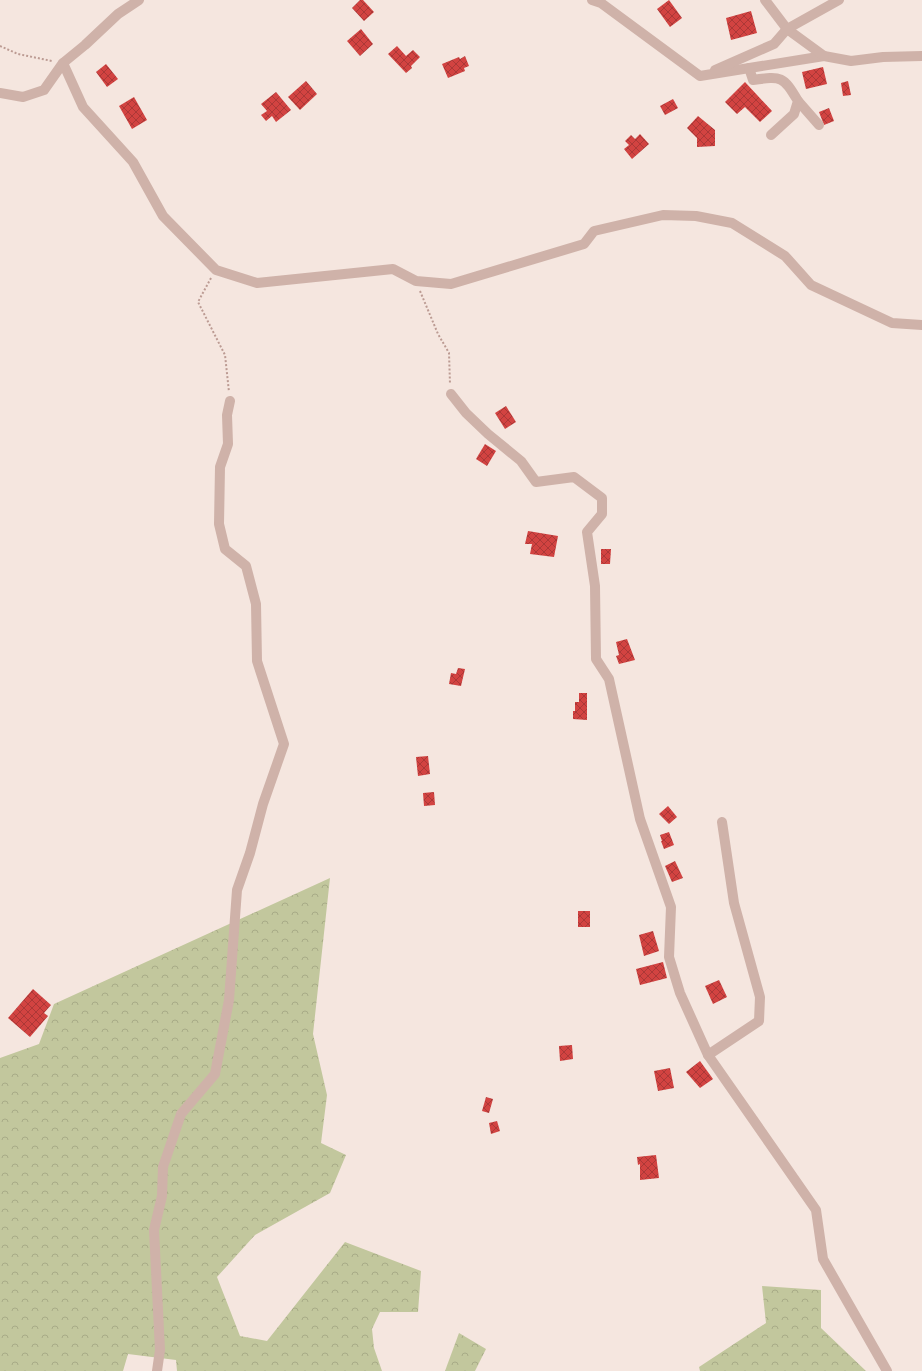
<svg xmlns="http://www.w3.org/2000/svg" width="922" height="1371" font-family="Overpass,sans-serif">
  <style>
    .forest { fill: url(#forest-crowns) }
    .building { fill: url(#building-cross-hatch) }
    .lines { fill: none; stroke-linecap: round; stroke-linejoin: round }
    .path { stroke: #bc9b93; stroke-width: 2; stroke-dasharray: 2 2; stroke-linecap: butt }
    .street { stroke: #cfb2a9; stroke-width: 10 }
  </style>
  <defs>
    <pattern id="forest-crowns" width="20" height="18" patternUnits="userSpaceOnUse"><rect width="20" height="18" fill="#c2c79d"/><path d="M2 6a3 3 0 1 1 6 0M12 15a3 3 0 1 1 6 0" fill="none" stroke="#a8ab87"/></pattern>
    <pattern id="building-cross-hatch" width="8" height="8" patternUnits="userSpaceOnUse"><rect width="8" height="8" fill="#d24341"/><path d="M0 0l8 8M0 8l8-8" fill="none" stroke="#ac3837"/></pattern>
  </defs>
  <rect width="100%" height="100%" fill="#f5e6df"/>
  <g class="forest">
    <polygon points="330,878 313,1034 327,1095 321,1143 346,1155 330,1193 255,1235 217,1277 240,1336 267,1341 345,1242 421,1271 418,1312 380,1312 372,1329 374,1348 382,1371 177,1371 176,1360 128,1354 123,1371 0,1371 0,1058 39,1044 54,1004"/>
    <polygon points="762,1286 821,1290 821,1328 866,1371 700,1371 699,1367 766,1323"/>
    <polygon points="459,1333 486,1349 475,1371 445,1371"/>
  </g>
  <g class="building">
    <polygon points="360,0 363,0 374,12 364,21 352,8"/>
    <polygon points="669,0 682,18 670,27 657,9"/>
    <polygon points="751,11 757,33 731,40 726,18"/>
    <polygon points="361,29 373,44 360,56 347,41"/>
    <polygon points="397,46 406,56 413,50 420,57 411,66 412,68 406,73 388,54"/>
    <polygon points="465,56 469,66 464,68 465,71 448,78 442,64 459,57 460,59"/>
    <polygon points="106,64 118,79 107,87 96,72"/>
    <polygon points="823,67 827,84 806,89 802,72"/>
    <polygon points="306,81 317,94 300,110 288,97"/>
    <polygon points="848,81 851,95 843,96 841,83"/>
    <polygon points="745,82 772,111 760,122 745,107 737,114 725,102"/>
    <polygon points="276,92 291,110 276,122 272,116 266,121 261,115 267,111 261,104"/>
    <polygon points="134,97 147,120 132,129 119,106"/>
    <polygon points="673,99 678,108 665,115 660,106"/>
    <polygon points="829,108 834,121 824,125 819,112"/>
    <polygon points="698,116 715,130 715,146 697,147 697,138 687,128"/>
    <polygon points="640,134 649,144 632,159 624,149 629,145 625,141 631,135 635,139"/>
    <polygon points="506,406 516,422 505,429 495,413"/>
    <polygon points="485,444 496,451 487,466 476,459"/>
    <polygon points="528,531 558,536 554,557 530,554 532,544 525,544"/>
    <polygon points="601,549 611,549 610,564 601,564"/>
    <polygon points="627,639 635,660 619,664 616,656 619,655 616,642"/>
    <polygon points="458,668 465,669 461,686 449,684 451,673 456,674"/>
    <polygon points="579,693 587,693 587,720 573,719 573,711 575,711 575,702 579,702"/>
    <polygon points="428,756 430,774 418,776 416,757"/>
    <polygon points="434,792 435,805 424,806 423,793"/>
    <polygon points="668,806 677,817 669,824 659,814"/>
    <polygon points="669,832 674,845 664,849 661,841 662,841 660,835"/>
    <polygon points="675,861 683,878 672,882 665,866"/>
    <rect x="578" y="911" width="12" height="16"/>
    <polygon points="653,931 659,951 644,956 639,935"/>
    <polygon points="663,962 667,978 640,985 636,969"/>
    <polygon points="719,980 727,997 713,1004 705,986"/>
    <polygon points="33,989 51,1005 44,1013 48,1016 30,1037 8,1018"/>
    <polygon points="572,1045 573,1059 560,1061 559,1046"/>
    <polygon points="700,1061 713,1079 700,1088 686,1072"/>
    <polygon points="670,1068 674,1088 658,1091 654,1071"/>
    <polygon points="486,1097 493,1099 489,1113 482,1111"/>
    <polygon points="497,1121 500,1131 491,1134 489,1123"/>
    <polygon points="656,1155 659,1178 640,1180 640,1164 638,1165 637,1157"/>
  </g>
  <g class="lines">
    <g class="path">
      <polyline points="0,46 18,54 52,61"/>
      <polyline points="211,278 198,302 225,355 229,392"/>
      <polyline points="420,291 438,334 449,353 450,384"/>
    </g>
    <g class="street">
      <polyline points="592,0 601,3 700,76 824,56 851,61 883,57 922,56"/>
      <polyline points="765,0 787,29 824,56"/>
      <polyline points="63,63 83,107 133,162 163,216 216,270 257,283 393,269 416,281 451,284 584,244 594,231 663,215 696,216 732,223 785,256 811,285 892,323 922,325"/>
      <path d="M749,68L753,80C782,76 783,76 798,101L794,114L771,135"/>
      <polyline points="715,70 774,44 787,29 839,0"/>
      <polyline points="0,93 23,97 44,90 63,63 85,45 118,14 139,0"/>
      <polyline points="798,101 819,125"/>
      <polyline points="451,394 466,413 488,434 521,461 536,482 574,477 602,498 602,514 587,532 595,586 596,659 609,679 640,819 671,907 669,957 680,993 708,1055 816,1210 823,1259 887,1371"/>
      <polyline points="708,1055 759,1021 760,997 734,903 722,822"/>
      <polyline points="157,1371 160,1350 154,1230 162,1196 163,1167 181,1114 215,1074 229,1000 237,890 250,853 263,804 284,744 257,661 256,604 246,566 225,549 219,524 220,467 228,444 227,415 230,401"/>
    </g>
  </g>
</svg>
